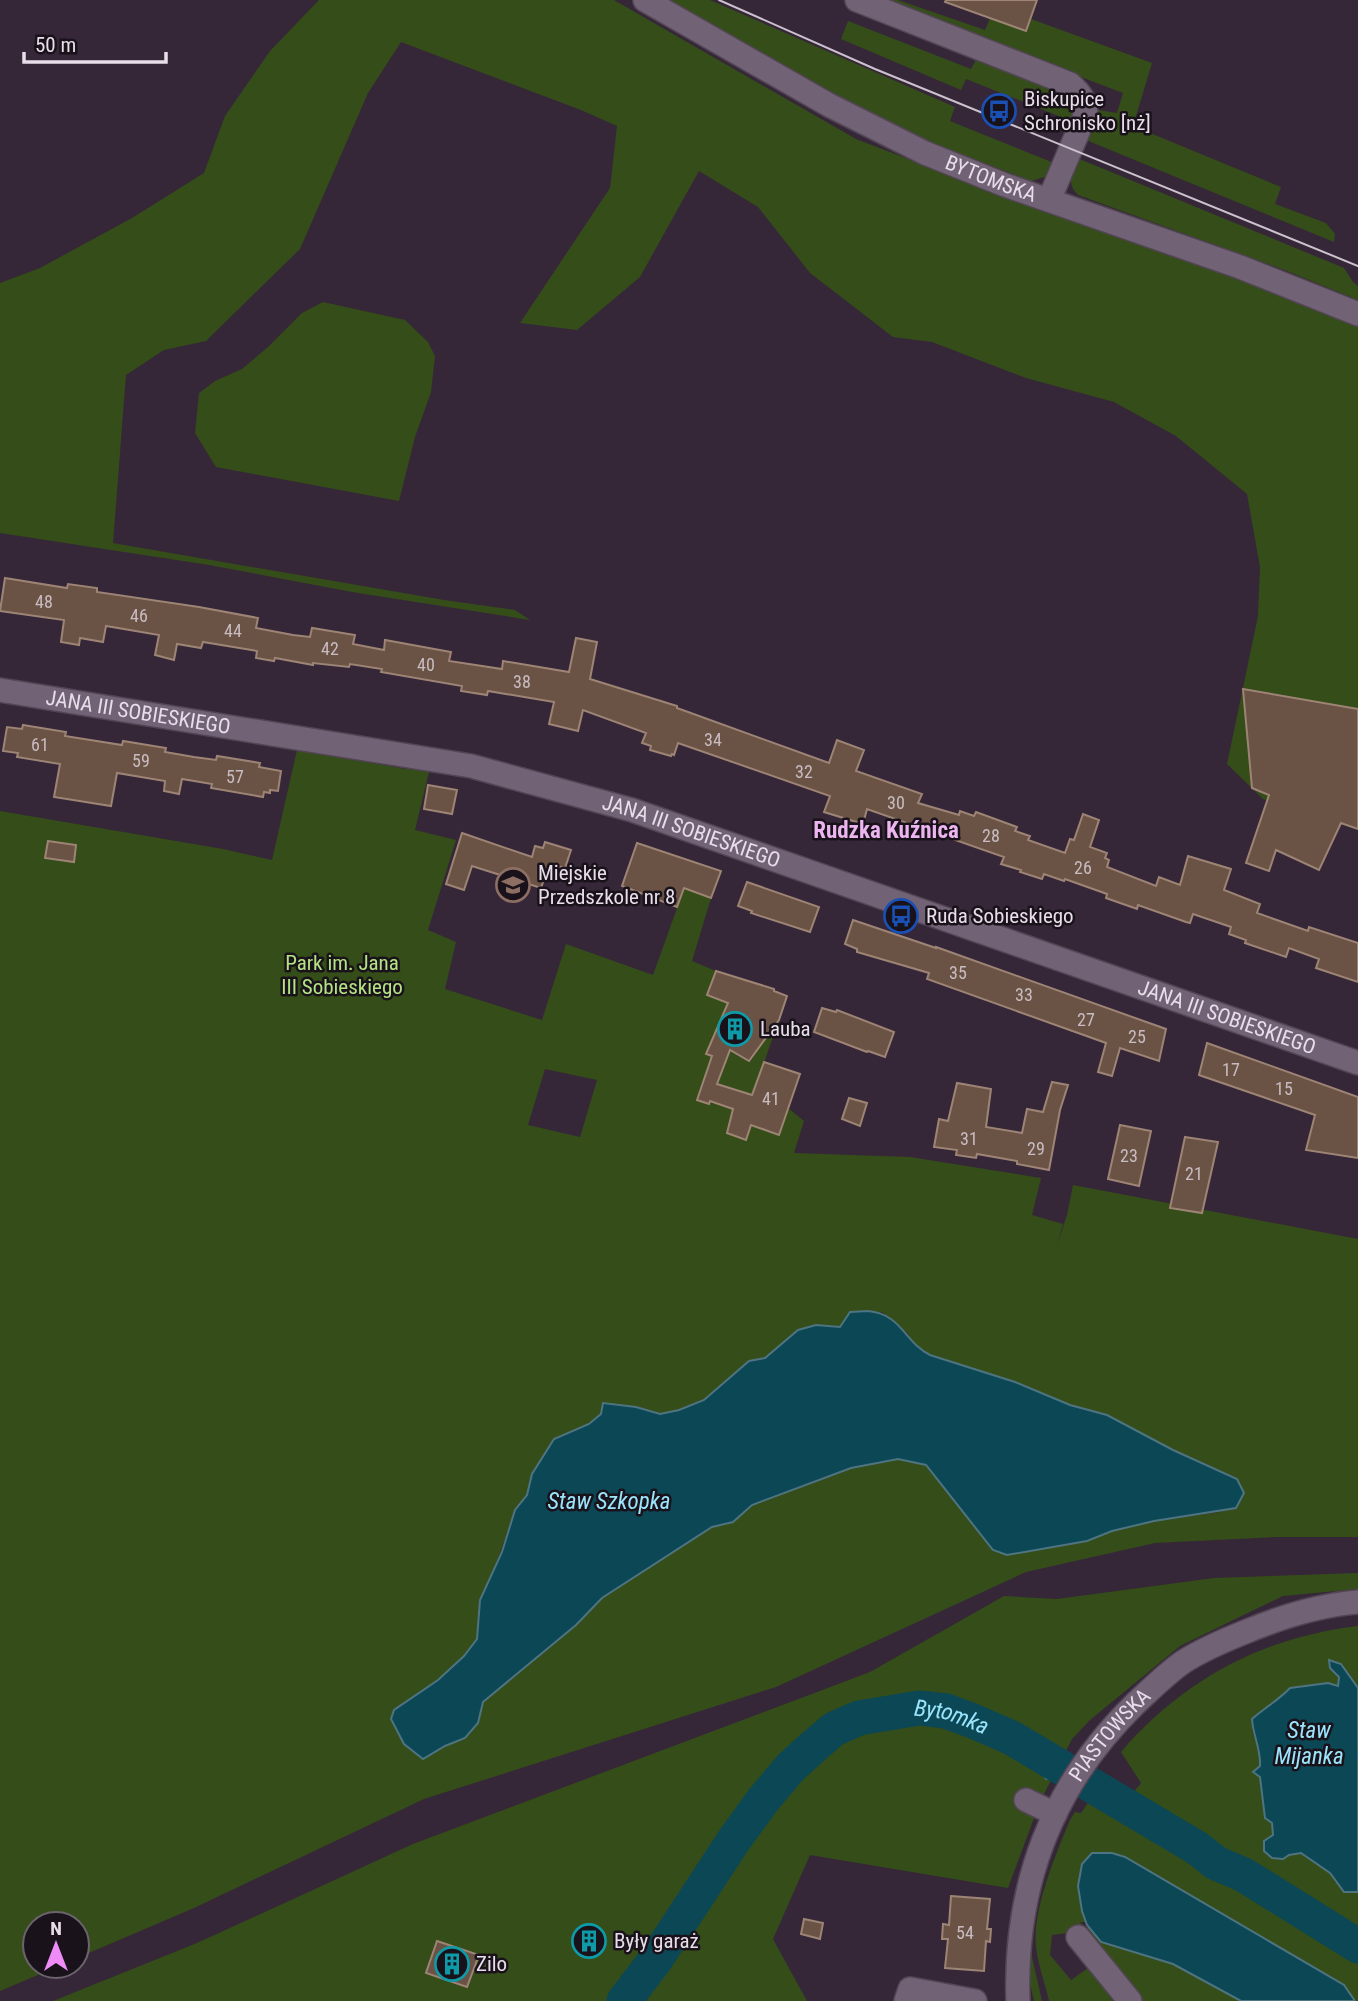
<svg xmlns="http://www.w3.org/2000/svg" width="1358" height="2001" font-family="'Roboto Condensed',sans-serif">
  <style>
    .green { fill: #354d19; fill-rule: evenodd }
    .water { fill: #0c4756; stroke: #4e7482; stroke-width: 2 }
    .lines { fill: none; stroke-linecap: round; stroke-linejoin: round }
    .stream { stroke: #4e7482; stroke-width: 6 }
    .river { stroke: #0c4756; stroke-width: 35 }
    .building { fill: #6a5345; stroke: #9d8475; stroke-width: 2 }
    .minor-casing { stroke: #524554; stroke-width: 26 }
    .minor { stroke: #726276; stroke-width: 23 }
    .tram { stroke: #ccc2ce; stroke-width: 2 }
    .labels { text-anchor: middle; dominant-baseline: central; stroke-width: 5; stroke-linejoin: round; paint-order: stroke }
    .number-label { font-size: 18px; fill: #c8bbc1 }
    .poi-label { font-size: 21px; fill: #e8deea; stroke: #19121a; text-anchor: start }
    .street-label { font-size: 21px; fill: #e8deea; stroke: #19121a }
    .park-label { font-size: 21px; fill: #b3e383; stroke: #19121a }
    .neighbourhood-label { font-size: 23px; font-weight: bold; fill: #ecb5f0; stroke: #19121a }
    .water-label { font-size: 23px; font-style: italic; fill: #9ae4fc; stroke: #19121a }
  </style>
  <rect width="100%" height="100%" fill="#352738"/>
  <g class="green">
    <polygon points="319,0 614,0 856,139 1038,209 1256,281 1358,325 1358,830 1263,799 1227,764 1258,616 1260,567 1247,494 1176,436 1114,402 1026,378 932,342 893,337 810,273 758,207 699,171 640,277 577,330 520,323 610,188 617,126 581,110 401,42 368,93 300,249 206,341 164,350 126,375 113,543 444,600 515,610 530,620 352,592 209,565 0,533 0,283 40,268 132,218 204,173 225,116 270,51"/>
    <polygon points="668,0 710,0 955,107 950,121 1054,163 1045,177 1031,181 934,144 887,123 806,79"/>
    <polygon points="879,0 898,0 985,30 990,18 1026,31 1031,19 1152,63 1133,126 1281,187 1275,204 1326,223 1335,234 1334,242 1086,140 1098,110 1117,113 1123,93"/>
    <polygon points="848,21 971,69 977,58 1067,94 1073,107 1071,121 966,79 961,90 841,39"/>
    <path d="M1077,158L1344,268L1353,282L1358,286V300L1287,271L1078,195C1066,184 1072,172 1077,158Z"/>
    <polygon points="323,302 405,320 428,342 435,356 431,392 415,437 399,501 216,467 195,433 199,393 215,381 242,369 268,347 302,313"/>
    <path d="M297,750L406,769L430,768L415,830L456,840L428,930L456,942L445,989L542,1020L566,944L653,975L685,886L711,898L692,961L716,971L707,995L779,1020L743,1122L788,1108L804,1121L794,1153L910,1157L1041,1178L1032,1215L1063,1224L1057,1245L1067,1215L1073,1185L1358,1239V1537H1275L1155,1543L1026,1572L776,1687L424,1799L194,1908L77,1958V1924H35V1966H59L0,1991V811L223,849L272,860ZM545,1069L597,1080L580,1137L528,1125ZM882,1312L908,1334L917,1349L930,1355L1015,1382L1237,1478L1220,1512L1154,1521L1112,1531L1087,1541L1007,1555L993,1550L926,1465L898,1459L851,1468L752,1505L733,1522L712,1527L602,1598L576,1625L483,1703L478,1722L423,1759L404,1744L394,1710L438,1680L464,1656L477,1639L493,1573L515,1510L527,1495L532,1474L554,1439L589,1424L601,1414L618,1404L660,1414L679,1410L704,1400L749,1361L765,1358L816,1325L840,1327Z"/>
    <polygon points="1358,1573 1358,1589 1283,1596 1180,1646 1090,1720 1072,1739 1040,1802 1008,1888 810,1855 773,1939 807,2001 53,2001 197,1943 413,1844 870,1672 1004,1596 1057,1599 1214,1578"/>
    <path d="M1358,1626V1688L1348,1672L1330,1668L1339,1677L1338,1686L1290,1688C1279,1700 1264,1708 1252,1719L1253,1734L1260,1753L1265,1818L1272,1823V1858L1282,1859L1289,1855L1301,1853L1330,1873L1335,1882L1358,1892V1941L1128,1799L1141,1783L1121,1752C1183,1680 1263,1637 1358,1626Z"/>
    <path d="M1091,1798L1101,1799L1194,1853L1213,1867L1244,1880L1358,1950V2001H1355L1344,1985L1125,1857L1112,1853H1092L1082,1911L1086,1922H1080L1084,1927L1089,1928L1101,1942L1173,1964L1241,2001H1140L1086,1931L1052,1935L1050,1955L1071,1980L1088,1968L1093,1969L1122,2001H1049C1045,1983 1038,1965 1036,1947C1032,1910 1056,1854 1070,1820L1075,1812L1081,1813Z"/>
    <polygon points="1030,1948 1042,2001 1034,2001 1028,1975"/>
  </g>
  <g class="water">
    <path d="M868,1311C902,1314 904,1342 930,1355L1015,1382L1070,1405L1107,1415L1173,1450L1237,1479L1244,1493L1236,1508L1154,1521L1112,1531L1087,1541L1007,1555L993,1550L926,1465L898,1459L851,1468L752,1505L733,1522L712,1527L602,1598L576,1625L483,1702L478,1723L465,1738L445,1746L423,1759L404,1744L391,1719L394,1710L438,1680L464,1656L477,1639L480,1600L502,1552L515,1510L527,1495L532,1474L554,1439L589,1424L601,1414L603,1403L636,1407L660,1414L679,1410L704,1400L749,1361L765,1358L798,1330L816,1325L840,1327L850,1312Z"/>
    <path d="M1329,1660L1341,1664L1358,1688V1892H1344L1330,1873L1301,1853L1289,1855L1283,1859L1272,1858L1264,1851V1841L1273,1835L1272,1823L1265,1818L1260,1777L1253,1772L1260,1766C1261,1749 1253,1736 1252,1719C1264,1708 1279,1700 1290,1688L1328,1683L1338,1686L1339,1677L1330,1668Z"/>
    <polygon points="1092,1853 1112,1853 1125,1857 1344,1985 1355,2001 1241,2001 1173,1964 1101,1942 1087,1925 1082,1911 1078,1886 1082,1864"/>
  </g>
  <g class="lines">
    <polyline class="stream" points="1047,1777 1054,1762"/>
    <path class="river" id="s1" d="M624,2001L656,1959L734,1840L763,1800L790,1768L814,1746L834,1729L859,1718L919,1708L946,1711L973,1721L1012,1738L1197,1848L1216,1863L1244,1875L1358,1946"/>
  </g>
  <g class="building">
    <polygon points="946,0 1037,0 1026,31 945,2"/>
    <polygon points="5,578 67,588 68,584 97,588 97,592 199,607 258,618 256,628 293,635 310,637 312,628 355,635 353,644 384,650 385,640 451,652 449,661 502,669 503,661 569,672 576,638 597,642 590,679 677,706 677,708 829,763 837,740 864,750 856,771 922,794 918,803 959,815 960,811 974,816 976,812 1017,827 1015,831 1030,836 1028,840 1065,853 1070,839 1074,840 1083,814 1099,820 1090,847 1107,853 1105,858 1109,860 1107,867 1156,886 1159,877 1180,885 1188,856 1231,869 1224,890 1260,904 1257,913 1308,931 1309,927 1358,943 1358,982 1316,968 1319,959 1289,948 1286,957 1245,943 1246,940 1229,934 1231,927 1193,914 1190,923 1186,922 1138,905 1137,909 1106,898 1107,894 1065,879 1064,881 1044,874 1042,879 1020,872 1021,870 1001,864 1004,857 867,809 863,824 824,812 830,796 678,743 674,755 672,754 671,756 650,750 651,746 642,743 646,733 583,710 578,731 549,724 554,702 488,691 487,695 461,691 462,686 381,672 382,669 350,664 349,667 313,663 313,665 275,658 274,661 256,658 257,651 203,642 201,648 177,644 174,660 155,655 159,635 106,626 103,642 80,638 79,645 61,642 64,620 0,611"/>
    <polygon points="1243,689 1358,709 1358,829 1341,823 1319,870 1276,850 1269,871 1246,863 1269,795 1252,788"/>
    <polygon points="23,725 66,732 65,736 122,745 123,741 166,748 165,752 194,757 216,760 217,756 260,763 259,767 281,771 278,791 270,790 270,793 264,792 263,797 211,788 212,784 182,779 179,794 164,791 165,781 117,773 111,806 54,797 60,764 17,757 18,753 3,751 7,727 22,729"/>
    <polygon points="428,785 457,790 452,814 424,809"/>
    <polygon points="462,833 532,857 535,846 543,848 545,842 571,850 565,868 549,864 541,888 472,866 464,890 446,884"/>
    <polygon points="48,841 76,845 74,862 45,858"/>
    <polygon points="637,843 721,871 711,898 684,888 677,907 622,886"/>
    <polygon points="747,882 819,907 810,932 751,913 752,911 738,906"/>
    <polygon points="853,920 936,948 936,947 1166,1029 1159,1061 1120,1048 1112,1076 1098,1072 1106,1043 927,979 929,973 857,952 857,949 845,944"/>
    <polygon points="716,971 774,989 774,991 787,996 779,1020 749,1061 730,1050 717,1084 752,1095 764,1062 800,1074 779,1135 751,1125 746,1140 727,1133 733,1109 710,1101 709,1104 697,1100 712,1056 706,1054 728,1003 707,995"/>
    <polygon points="822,1008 836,1012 837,1010 894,1032 885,1057 868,1051 867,1052 814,1032"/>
    <polygon points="1207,1043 1358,1097 1358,1158 1306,1150 1315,1115 1199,1075"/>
    <polygon points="1052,1082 1068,1085 1060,1110 1049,1170 1017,1164 1017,1161 977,1154 976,1158 956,1155 957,1150 934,1147 939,1119 948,1121 957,1083 991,1089 986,1127 1022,1133 1027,1109 1043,1112"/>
    <polygon points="849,1098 867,1103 860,1126 842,1119"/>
    <polygon points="1120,1125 1151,1131 1139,1186 1108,1179"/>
    <polygon points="1185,1137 1218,1142 1202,1213 1170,1208"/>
    <polygon points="951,1896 990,1899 987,1929 991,1929 990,1942 986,1941 984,1971 945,1968 948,1939 942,1939 943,1924 949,1925"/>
    <polygon points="804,1919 823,1923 820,1939 801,1934"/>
    <polygon points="437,1941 479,1955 467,1987 426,1973"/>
  </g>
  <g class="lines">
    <g class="minor-casing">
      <g id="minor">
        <path id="s2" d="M645,0L829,105L925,153L1005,185L1240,267L1358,314"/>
        <path d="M857,0L1070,84C1080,93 1085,99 1086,113L1049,200"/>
        <path id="s3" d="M0,690L471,766L632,810L1358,1063"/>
        <polyline points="1026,1800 1055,1814"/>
        <polyline points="1078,1937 1130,2001"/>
        <polyline points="906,2001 910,1989 975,2001"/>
        <path id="s4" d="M1018,2001C1014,1886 1052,1785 1135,1704C1150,1690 1166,1674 1183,1662C1202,1650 1225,1640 1245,1632C1281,1617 1319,1605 1358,1602"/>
      </g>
    </g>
    <use href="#minor" class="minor"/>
    <polyline class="tram" points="719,0 875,69 1358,266"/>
  </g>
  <defs>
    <g id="bus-ring" transform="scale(1.75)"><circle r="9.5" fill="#19121a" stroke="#1a4fb4" stroke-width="1.5"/><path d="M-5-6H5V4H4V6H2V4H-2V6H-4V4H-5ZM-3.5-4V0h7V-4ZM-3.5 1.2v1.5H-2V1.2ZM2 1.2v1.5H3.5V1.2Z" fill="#1a4fb4"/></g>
    <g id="school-ring" transform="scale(1.75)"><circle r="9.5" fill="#19121a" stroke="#8d6e63" stroke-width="1.5"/><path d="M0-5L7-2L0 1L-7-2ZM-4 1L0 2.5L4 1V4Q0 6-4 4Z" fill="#8d6e63"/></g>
    <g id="building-ring" transform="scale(1.75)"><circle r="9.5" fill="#19121a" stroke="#0f9aa8" stroke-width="1.5"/><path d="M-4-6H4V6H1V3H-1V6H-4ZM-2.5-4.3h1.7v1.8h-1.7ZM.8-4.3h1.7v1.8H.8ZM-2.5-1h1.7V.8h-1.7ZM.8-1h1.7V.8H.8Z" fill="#0f9aa8"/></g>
  </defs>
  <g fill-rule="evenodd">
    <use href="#bus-ring" x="999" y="111"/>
    <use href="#school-ring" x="513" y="885"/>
    <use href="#bus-ring" x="901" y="916"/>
    <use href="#building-ring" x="735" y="1029"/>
    <use href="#building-ring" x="589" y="1941"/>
    <use href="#building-ring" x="452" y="1964"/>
  </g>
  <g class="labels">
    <g class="number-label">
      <text x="44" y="601">48</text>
      <text x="139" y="615">46</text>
      <text x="233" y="630">44</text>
      <text x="330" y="648">42</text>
      <text x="426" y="664">40</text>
      <text x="522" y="681">38</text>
      <text x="713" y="739">34</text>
      <text x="40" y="744">61</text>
      <text x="141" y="760">59</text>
      <text x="804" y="771">32</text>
      <text x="235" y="776">57</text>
      <text x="896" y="802">30</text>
      <text x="991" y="835">28</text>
      <text x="1083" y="867">26</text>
      <text x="958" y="972">35</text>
      <text x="1024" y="994">33</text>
      <text x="1086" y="1019">27</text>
      <text x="1137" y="1036">25</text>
      <text x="1231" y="1069">17</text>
      <text x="1284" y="1088">15</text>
      <text x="771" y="1098">41</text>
      <text x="969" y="1138">31</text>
      <text x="1036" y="1148">29</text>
      <text x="1129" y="1155">23</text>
      <text x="1194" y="1173">21</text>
      <text x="965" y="1932">54</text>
    </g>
    <g class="poi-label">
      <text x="1024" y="99">Biskupice<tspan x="1024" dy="24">Schronisko [nż]</tspan></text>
      <text x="538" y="873">Miejskie<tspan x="538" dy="24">Przedszkole nr 8</tspan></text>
      <text x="926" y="916">Ruda Sobieskiego</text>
      <text x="760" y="1029">Lauba</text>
      <text x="614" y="1941">Były garaż</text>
      <text x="476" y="1964">Zilo</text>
    </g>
    <g class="street-label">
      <text stroke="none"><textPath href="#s2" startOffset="390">BYTOMSKA</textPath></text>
      <text stroke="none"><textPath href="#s3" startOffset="140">JANA III SOBIESKIEGO</textPath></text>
      <text stroke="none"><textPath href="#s3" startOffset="707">JANA III SOBIESKIEGO</textPath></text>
      <text stroke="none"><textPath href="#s3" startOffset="1274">JANA III SOBIESKIEGO</textPath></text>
      <text stroke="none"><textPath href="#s4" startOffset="289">PIASTOWSKA</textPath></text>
    </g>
    <g class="park-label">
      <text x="342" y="963">Park im. Jana<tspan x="342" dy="24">III Sobieskiego</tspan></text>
    </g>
    <g class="neighbourhood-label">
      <text x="886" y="830">Rudzka Kuźnica</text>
    </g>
    <g class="water-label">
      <text x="609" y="1501">Staw Szkopka</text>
      <text stroke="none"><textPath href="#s1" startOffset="467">Bytomka</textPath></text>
      <text x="1309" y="1730">Staw<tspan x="1309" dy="26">Mijanka</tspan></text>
    </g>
  </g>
  <g transform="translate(56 1945)"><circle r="33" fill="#19121a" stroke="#6c646d" stroke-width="2"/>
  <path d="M0-5L12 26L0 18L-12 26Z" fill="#ef8bf7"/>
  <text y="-10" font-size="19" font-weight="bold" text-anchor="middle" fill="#e8deea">N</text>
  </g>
  <path d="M24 52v10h142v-10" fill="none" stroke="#e8deea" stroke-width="3.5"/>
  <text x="35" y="52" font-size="21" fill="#e8deea" stroke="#19121a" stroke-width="5" paint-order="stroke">50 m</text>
</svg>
